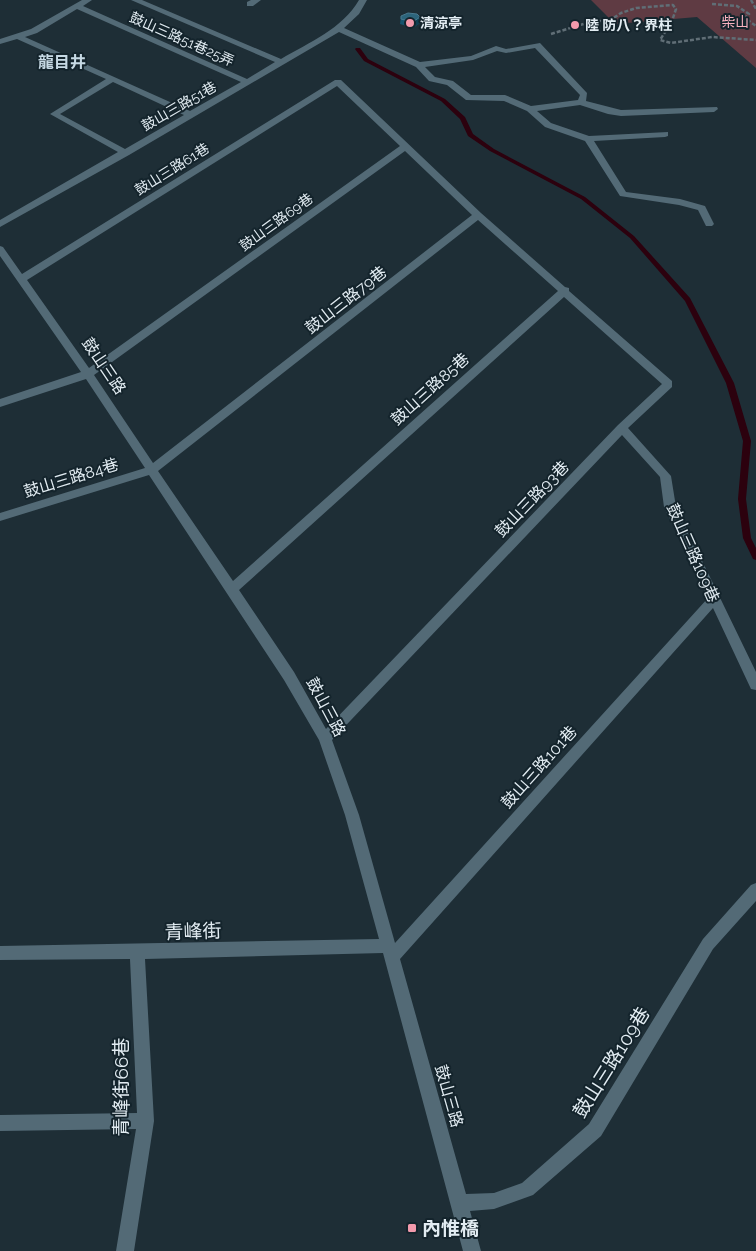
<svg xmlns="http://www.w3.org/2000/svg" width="756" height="1251" font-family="Raleway,'Noto Sans TC',sans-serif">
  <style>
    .green { fill: #5f3b43 }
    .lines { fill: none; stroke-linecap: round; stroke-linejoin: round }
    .stream { fill: #2c010e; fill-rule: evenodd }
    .path { stroke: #606e76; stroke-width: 2.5; stroke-dasharray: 4 2; stroke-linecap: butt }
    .minor { fill: #536a76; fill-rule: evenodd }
    .wall { fill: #16536d }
    .shaded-wall { fill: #103e51 }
    .building { fill: #2c647b; stroke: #49798e }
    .poi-dot { fill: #f29aac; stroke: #14242c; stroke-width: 2 }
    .labels { text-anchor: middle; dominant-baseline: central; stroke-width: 4; stroke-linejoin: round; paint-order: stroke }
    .far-park-label { font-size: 14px; fill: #f7b1be; stroke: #14242c }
    .far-poi-label { font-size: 14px; font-weight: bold; fill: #e2ecf2; stroke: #14242c; text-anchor: start }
    .far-street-label { font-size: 14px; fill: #e2ecf2; stroke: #14242c }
    .far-quarter-label { font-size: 16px; font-weight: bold; fill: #c6d9e4; stroke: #14242c }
    .street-label { font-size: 16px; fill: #e2ecf2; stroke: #14242c }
    .near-street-label { font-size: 19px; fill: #e2ecf2; stroke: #14242c }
    .near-poi-label { font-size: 19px; font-weight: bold; fill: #e2ecf2; stroke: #14242c; text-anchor: start }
  </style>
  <rect width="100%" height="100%" fill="#1e2e36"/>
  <polygon class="green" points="591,0 756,0 756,68 697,17 615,24"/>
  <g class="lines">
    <polygon class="stream" points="356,48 360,48 368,59 445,99 465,117 473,134 494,149 585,197 634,236 690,298 734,383 751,441 746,499 751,538 756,548 756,560 753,559 743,538 738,499 743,441 726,383 685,301 630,238 581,199 490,151 468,136 460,119 441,101 364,61 355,49"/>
    <g class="path">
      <polyline points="751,0 756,9"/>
      <polyline points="712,4 737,6 749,14 745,18 756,26"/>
      <polyline points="551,34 593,21 609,21 621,13 636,8 673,5 676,9 672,21 660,40 671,43 712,37 756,40"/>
    </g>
    <g class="minor">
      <path d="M82,0H92L83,6L247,79L275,62L131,0H142L281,59C310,42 342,29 359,0H367L359,14L344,28L420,62L471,56L496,46L506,49L540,43L587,93L586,101L621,110L717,107L718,109L714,112L621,116L608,114L580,105L537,111L551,123L589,136L668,132V136L665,137L594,141L626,192L680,199L705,206L714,224L712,226H706L698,210L679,205L620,196L585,141L545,127L527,111L504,101L466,100L447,85L429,81L416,67L339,32L129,155L0,227V220L118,152L50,114L106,79L17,39L0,44V39L31,29ZM77,9L241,82L190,111L25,37L37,33ZM535,48L580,95L578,100L531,106L505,95H471L453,81L435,77L425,67L473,60L497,51L506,53ZM113,82L184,115L125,149L60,114Z"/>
      <polygon points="251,0 261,0 253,6 247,6 247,2"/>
      <path d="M335,80H341L481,213L565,287L569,288V291L672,381V387L628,428L671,476L676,507L756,672V690L751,689L713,608L400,959L466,1194L494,1193L522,1183L589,1124L703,939L751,885L756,883V901L713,949L601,1136L533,1195L494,1209L470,1211L481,1251H463L383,953L145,959L154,1121L134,1251H116L136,1129L0,1131V1115L137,1113L130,959L0,960V946L379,939L345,815L319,740L284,680L149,475L0,521V513L145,468L86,379L0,407V399L81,372L0,256V246L3,247L22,274ZM337,86L400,146L89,368L27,280ZM405,151L472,215L153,463L94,375ZM478,220L558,291L233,581L158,471ZM564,297L662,384L618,425L326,729L294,672L239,590ZM622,435L660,477L664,507L708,598L395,943L359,815L332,740Z"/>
    </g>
  </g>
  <polygon class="wall" points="401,16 420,17 420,23 413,28 400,24"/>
  <polygon class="shaded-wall" points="420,17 420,23 413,28 413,22"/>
  <polygon class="building" points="408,13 417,14 420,17 413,22 401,19 401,16"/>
  <g class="poi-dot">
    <circle cx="410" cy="23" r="5"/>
    <circle cx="575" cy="25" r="5"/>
    <rect x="407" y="1223" width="10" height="10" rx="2.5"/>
  </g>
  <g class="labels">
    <g class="far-park-label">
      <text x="735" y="22">柴山</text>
    </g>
    <g class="far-poi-label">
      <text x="420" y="23">清涼亭</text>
      <text x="585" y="25">陸 防八？界柱</text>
    </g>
    <g class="far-street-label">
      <text transform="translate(182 39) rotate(24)">鼓山三路51巷25弄</text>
      <text transform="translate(179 106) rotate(-30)">鼓山三路51巷</text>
      <text transform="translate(172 169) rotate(-32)">鼓山三路61巷</text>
      <text transform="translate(276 222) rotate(-36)">鼓山三路69巷</text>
    </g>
    <g class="far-quarter-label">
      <text x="62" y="62">龍目井</text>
    </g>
    <g class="street-label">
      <text transform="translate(346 300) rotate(-38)">鼓山三路79巷</text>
      <text transform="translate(104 366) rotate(56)">鼓山三路</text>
      <text transform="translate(430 389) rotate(-42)">鼓山三路85巷</text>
      <text transform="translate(71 478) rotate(-17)">鼓山三路84巷</text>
      <text transform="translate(532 499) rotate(-46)">鼓山三路93巷</text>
      <text transform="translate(693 553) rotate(66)">鼓山三路109巷</text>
      <text transform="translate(326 707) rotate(62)">鼓山三路</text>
      <text transform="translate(539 767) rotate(-48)">鼓山三路101巷</text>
      <text transform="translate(449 1096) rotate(74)">鼓山三路</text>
    </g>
    <g class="near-street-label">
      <text transform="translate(193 931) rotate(-2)">青峰街</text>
      <text transform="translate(611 1062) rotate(-58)">鼓山三路109巷</text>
      <text transform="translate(121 1087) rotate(-90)">青峰街66巷</text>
    </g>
    <g class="near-poi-label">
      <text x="422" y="1228">內惟橋</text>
    </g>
  </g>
</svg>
